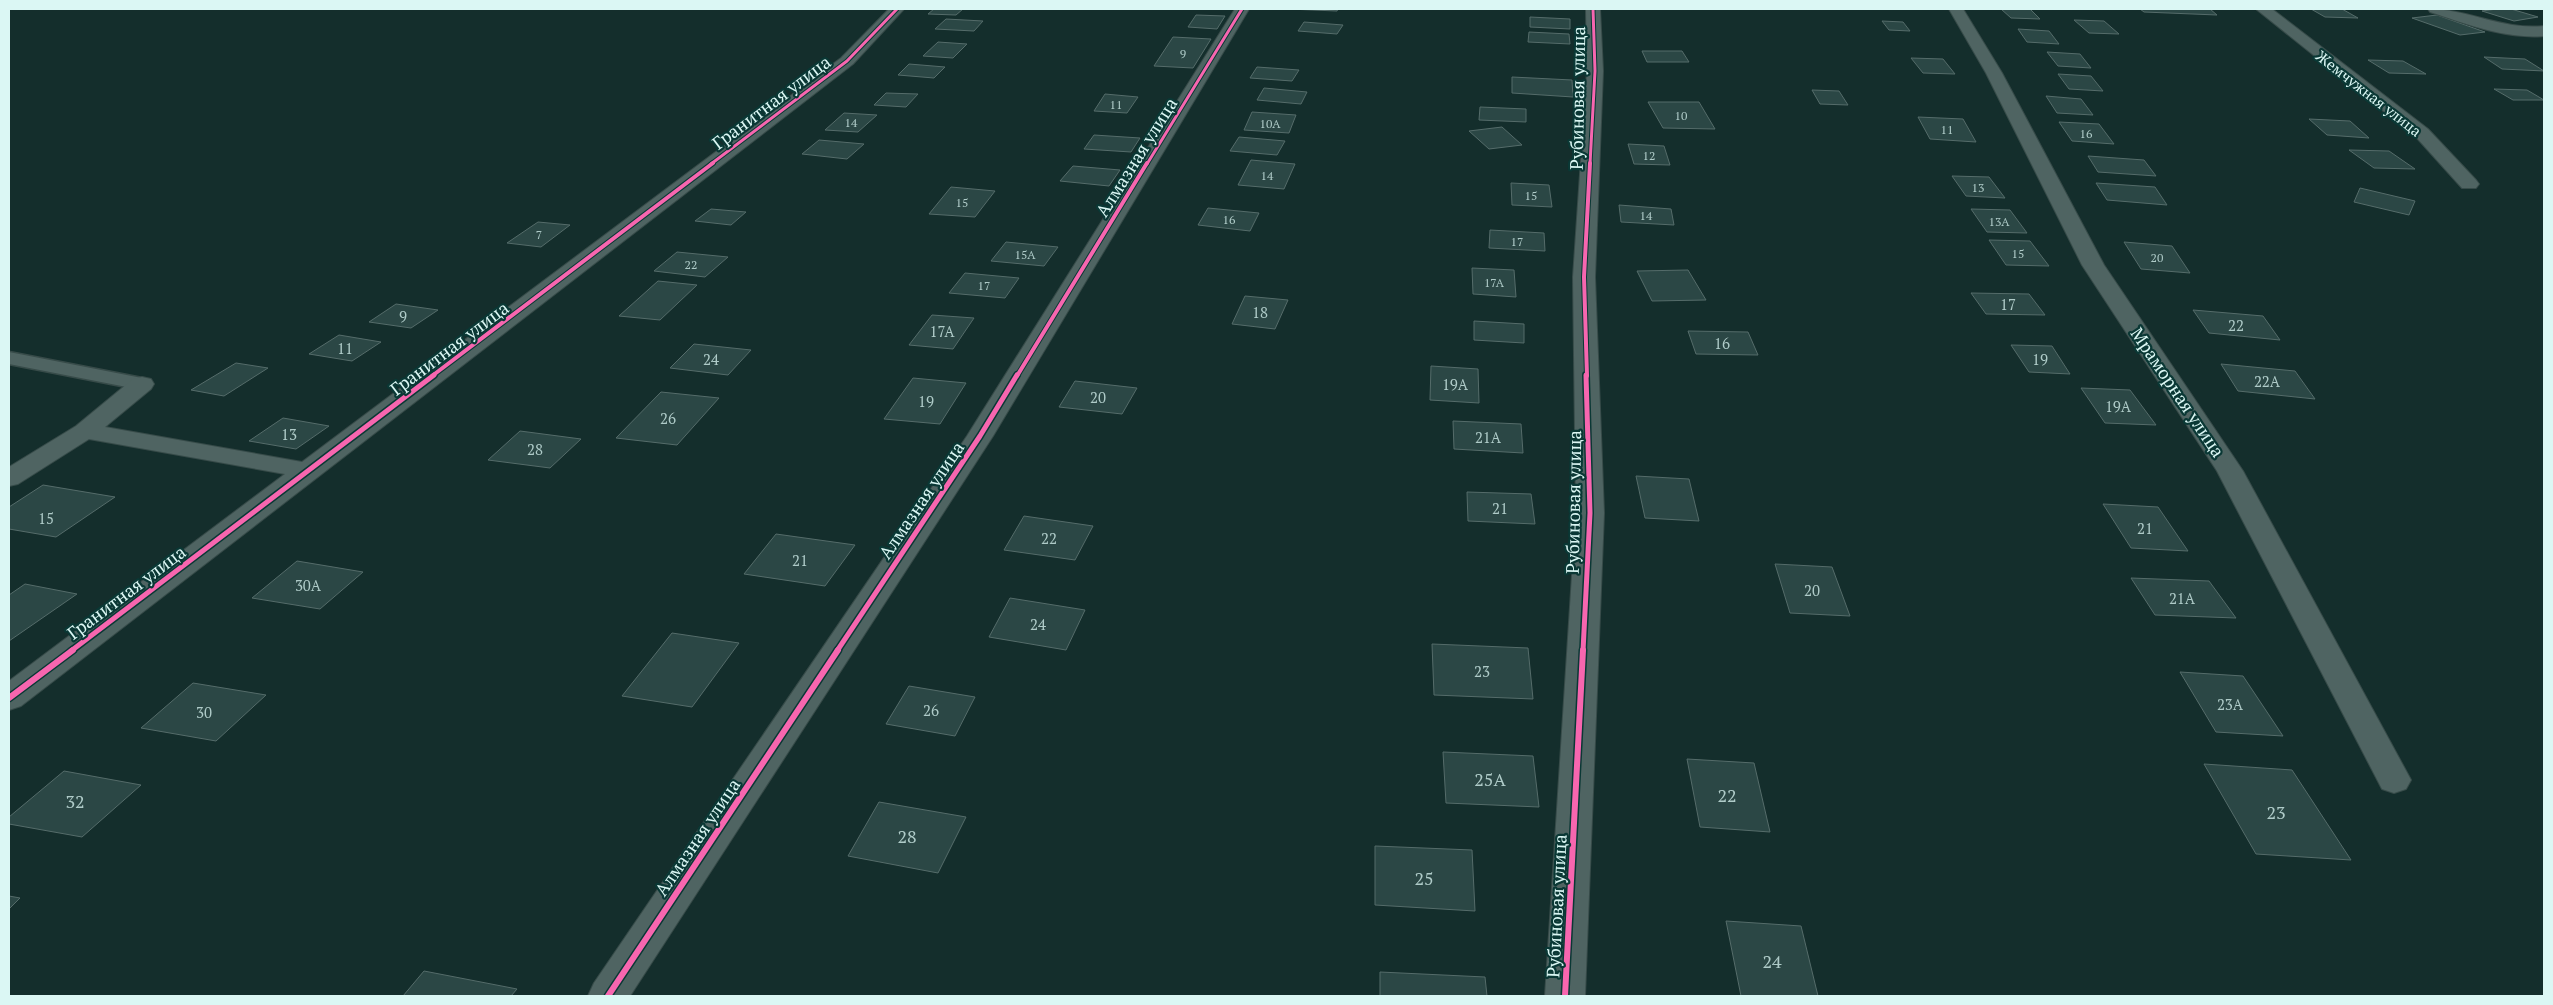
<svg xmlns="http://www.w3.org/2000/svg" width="2553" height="1005" font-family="'PT Serif',serif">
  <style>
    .building { fill: #2b4745; stroke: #556c6a }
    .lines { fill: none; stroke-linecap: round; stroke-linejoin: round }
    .lane-casing { stroke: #374b49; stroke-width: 3 }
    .street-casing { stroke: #374b49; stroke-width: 2 }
    .lane { fill: #4f6462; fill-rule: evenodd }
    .street { fill: #4f6462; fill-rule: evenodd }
    .cycleway-far3-casing { stroke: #0a3835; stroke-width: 5 }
    .cycleway-far2-casing { stroke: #0a3835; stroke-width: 6 }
    .cycleway-far1-casing { stroke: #0a3835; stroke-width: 8 }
    .cycleway-casing { stroke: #0a3835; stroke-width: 9 }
    .cycleway-far3 { stroke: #f766af; stroke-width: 3 }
    .cycleway-far2 { stroke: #f766af; stroke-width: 4 }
    .cycleway-far1 { stroke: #f766af; stroke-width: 5 }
    .cycleway { stroke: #f766af; stroke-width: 6 }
    .labels { text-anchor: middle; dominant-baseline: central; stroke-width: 4.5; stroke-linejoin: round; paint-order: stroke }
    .far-number-label { font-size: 12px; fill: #afcbc8 }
    .far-street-label { font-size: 15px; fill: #dbf7f4; stroke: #0a3835 }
    .number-label { font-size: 15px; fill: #afcbc8 }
    .street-label { font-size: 18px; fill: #dbf7f4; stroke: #0a3835 }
    .near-number-label { font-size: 18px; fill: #afcbc8 }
  </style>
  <rect width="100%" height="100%" fill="#142e2c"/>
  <g class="building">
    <polygon points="934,9 963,9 956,15 928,14"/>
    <polygon points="1288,9 1338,9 1337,11"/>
    <polygon points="2001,9 2030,9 2040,19 2011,18"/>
    <polygon points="2140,9 2210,9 2217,15 2144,12"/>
    <polygon points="2311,9 2342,9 2358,18 2325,17"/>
    <polygon points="2497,9 2511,9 2538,17 2514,21 2482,11"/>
    <polygon points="1196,15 1225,16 1217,29 1188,27"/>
    <polygon points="2437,15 2485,32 2460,35 2412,18"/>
    <polygon points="1530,17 1570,19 1570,29 1530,27"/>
    <polygon points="946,19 983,21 974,31 935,29"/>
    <polygon points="2074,20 2104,21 2119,34 2089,33"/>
    <polygon points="1882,21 1903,22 1910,31 1889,30"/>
    <polygon points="1304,22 1343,25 1337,34 1298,31"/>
    <polygon points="2018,29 2049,31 2059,44 2027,42"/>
    <polygon points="1529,32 1569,34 1570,44 1528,42"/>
    <polygon points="1173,37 1211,39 1193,68 1154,66"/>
    <polygon points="938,42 967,44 953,58 923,56"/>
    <polygon points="1642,51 1682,51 1689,62 1647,62"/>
    <polygon points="2047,52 2080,54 2091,68 2058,66"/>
    <polygon points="2484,57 2525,59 2544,71 2502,69"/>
    <polygon points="1911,58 1943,59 1955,74 1923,73"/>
    <polygon points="2368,60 2403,61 2426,74 2389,73"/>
    <polygon points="909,64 945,67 934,78 898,75"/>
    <polygon points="1257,67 1299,70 1292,81 1250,78"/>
    <polygon points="2058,74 2091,76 2103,91 2069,89"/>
    <polygon points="1512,77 1572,80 1573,97 1512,93"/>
    <polygon points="1264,88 1307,92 1301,104 1257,100"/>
    <polygon points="2494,89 2527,90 2544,100 2513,100"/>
    <polygon points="1812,90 1839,91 1848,105 1820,104"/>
    <polygon points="886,93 918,94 906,107 874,105"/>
    <polygon points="1105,94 1138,97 1127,113 1094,111"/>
    <polygon points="2046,96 2081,99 2093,115 2057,113"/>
    <polygon points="1648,102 1699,102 1715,129 1663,128"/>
    <polygon points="1480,107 1526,109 1526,122 1479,120"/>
    <polygon points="1252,112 1296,115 1289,133 1244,130"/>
    <polygon points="844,113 877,115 858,132 825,130"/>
    <polygon points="1918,117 1963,119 1976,142 1930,139"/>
    <polygon points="2309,119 2350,121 2369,138 2327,135"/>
    <polygon points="2059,122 2099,124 2114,144 2072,141"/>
    <polygon points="1502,127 1522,145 1489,149 1469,131"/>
    <polygon points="1094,135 1140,138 1131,152 1084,149"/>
    <polygon points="1239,137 1285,141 1277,155 1230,151"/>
    <polygon points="819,140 864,144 847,159 802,154"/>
    <polygon points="1628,144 1664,146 1670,165 1634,164"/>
    <polygon points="2349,150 2389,151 2415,169 2374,168"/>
    <polygon points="2088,156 2144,160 2156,176 2098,172"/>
    <polygon points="1251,160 1295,164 1284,189 1238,185"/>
    <polygon points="1073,166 1120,170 1109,186 1060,181"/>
    <polygon points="1952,176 1989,177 2005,198 1966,196"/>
    <polygon points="1511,183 1549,185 1552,207 1512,205"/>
    <polygon points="2096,183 2155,187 2167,205 2107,200"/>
    <polygon points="951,187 995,191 975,217 929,214"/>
    <polygon points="2360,188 2415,201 2409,215 2354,202"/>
    <polygon points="1619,205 1671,209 1674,225 1621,222"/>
    <polygon points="1208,208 1259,213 1250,231 1198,225"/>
    <polygon points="711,209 746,212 731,225 695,221"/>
    <polygon points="1971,209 2010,210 2027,233 1987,232"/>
    <polygon points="538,222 570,225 541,247 507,243"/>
    <polygon points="1490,230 1544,233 1545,251 1489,248"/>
    <polygon points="1989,240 2030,241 2049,266 2006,265"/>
    <polygon points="1006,242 1058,247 1044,266 991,261"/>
    <polygon points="2124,242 2172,246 2190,273 2141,269"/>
    <polygon points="677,252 728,257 705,277 654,271"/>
    <polygon points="1472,268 1514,270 1516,297 1473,294"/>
    <polygon points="1688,270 1706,300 1652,301 1637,271"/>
    <polygon points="965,273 1019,278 1005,298 949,293"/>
    <polygon points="658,281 697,285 660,320 619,316"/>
    <polygon points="1971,293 2029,294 2045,315 1986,314"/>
    <polygon points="1245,296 1288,300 1275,329 1232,324"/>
    <polygon points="396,304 438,310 411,328 369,322"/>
    <polygon points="2193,310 2263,316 2280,340 2209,333"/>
    <polygon points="932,315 974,318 953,349 909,345"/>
    <polygon points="1474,321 1524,324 1524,343 1474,340"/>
    <polygon points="1688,331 1748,332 1758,355 1696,354"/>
    <polygon points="339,335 381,342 352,361 309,354"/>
    <polygon points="694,344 751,350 728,375 670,368"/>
    <polygon points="2011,345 2052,346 2070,374 2029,372"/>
    <polygon points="236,363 268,368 224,396 191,390"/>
    <polygon points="2221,364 2295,371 2315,399 2238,391"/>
    <polygon points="1431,366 1478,369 1479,403 1430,400"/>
    <polygon points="913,378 966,383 940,424 884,419"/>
    <polygon points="1075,381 1137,388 1122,414 1059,407"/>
    <polygon points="2081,388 2130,390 2156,425 2105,423"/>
    <polygon points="661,392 719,398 677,445 616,438"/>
    <polygon points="283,418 329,426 296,449 249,441"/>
    <polygon points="1453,421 1521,424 1523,453 1454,449"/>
    <polygon points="520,431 581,439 550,468 488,460"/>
    <polygon points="1636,476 1689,479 1699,521 1645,518"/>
    <polygon points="43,485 115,497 56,537 9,529 9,507"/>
    <polygon points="1467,492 1531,494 1535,524 1468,521"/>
    <polygon points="2103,504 2158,507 2188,551 2131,548"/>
    <polygon points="1024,516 1093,526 1075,560 1004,550"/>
    <polygon points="776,534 855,545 825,586 744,574"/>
    <polygon points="297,561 363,572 320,609 252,598"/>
    <polygon points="1775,564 1832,567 1850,616 1790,613"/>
    <polygon points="2131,578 2209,581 2236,618 2155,615"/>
    <polygon points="25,584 77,594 9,641 9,595"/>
    <polygon points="1010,598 1085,610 1066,650 989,637"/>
    <polygon points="672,633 739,643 692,707 622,696"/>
    <polygon points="1432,644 1528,648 1533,699 1434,695"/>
    <polygon points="2180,672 2243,676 2283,736 2216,732"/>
    <polygon points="193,683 266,695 216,741 141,728"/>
    <polygon points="909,686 975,697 955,736 886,724"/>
    <polygon points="1443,752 1533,756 1539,807 1446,803"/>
    <polygon points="1687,759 1754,763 1770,832 1700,827"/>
    <polygon points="2204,764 2292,770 2351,860 2256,854"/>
    <polygon points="64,771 141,785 82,837 9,824 9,817"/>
    <polygon points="879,802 966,817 938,873 848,856"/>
    <polygon points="1375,846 1472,850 1475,911 1375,905"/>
    <polygon points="9,896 20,898 9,909"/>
    <polygon points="1726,921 1801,926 1818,996 1741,996"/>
    <polygon points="424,971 517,989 511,996 403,996"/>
    <polygon points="1380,972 1485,977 1487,996 1380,996"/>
  </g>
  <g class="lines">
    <g class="lane-casing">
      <polygon id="lane" points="9,352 142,378 149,380 152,384 149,388 142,390 9,364"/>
    </g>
    <g class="street-casing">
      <g id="street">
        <polygon points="889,9 904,9 853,64 21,706 9,710 9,681 285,474 89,439 18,484 9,486 9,467 76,426 133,379 142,377 151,379 154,384 151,389 105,427 302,462 841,58"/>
        <polygon points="1235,9 1249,9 993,436 630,996 588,996 594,983 967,436"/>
        <polygon points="1586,9 1600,9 1603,71 1595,277 1604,513 1585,996 1545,996 1576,513 1573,277 1587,71"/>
        <polygon points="1949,9 1963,9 2002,73 2104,265 2243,471 2411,780 2406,789 2394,793 2382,789 2217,471 2082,265 1986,73"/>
        <polygon points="2256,9 2272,9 2428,129 2476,180 2479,184 2476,188 2462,188 2416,137"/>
        <path d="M2428,9C2469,9 2501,30 2544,26V36C2504,39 2467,24 2430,12Z"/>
      </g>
    </g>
    <use href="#lane" class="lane"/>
    <use href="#street" class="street"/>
    <g class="cycleway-far3-casing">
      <g id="cycleway-far3">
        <polyline points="711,164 847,61 897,9"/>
        <polyline points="1147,164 1242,9"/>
        <polyline points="1590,164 1595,71 1593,9"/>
      </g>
    </g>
    <g class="cycleway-far2-casing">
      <g id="cycleway-far2">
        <polyline points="432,376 713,163"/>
        <polyline points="1017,376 1147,163"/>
        <polyline points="1587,376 1584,277 1590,163"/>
      </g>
    </g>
    <g class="cycleway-far1-casing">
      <g id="cycleway-far1">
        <polyline points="71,651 434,375"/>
        <polyline points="837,651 980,436 1017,375"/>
        <polyline points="1583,651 1590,513 1586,375"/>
      </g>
    </g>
    <g class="cycleway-casing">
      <g id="cycleway">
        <polyline points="9,698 73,650"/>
        <polyline points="608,996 838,650"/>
        <polyline points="1565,996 1583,650"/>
      </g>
    </g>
    <use href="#cycleway-far3" class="cycleway-far3"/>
    <use href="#cycleway-far2" class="cycleway-far2"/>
    <use href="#cycleway-far1" class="cycleway-far1"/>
    <use href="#cycleway" class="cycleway"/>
  </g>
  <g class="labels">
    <g class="far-number-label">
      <text x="1183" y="53">9</text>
      <text x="1116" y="104">11</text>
      <text x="1681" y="115">10</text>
      <text x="851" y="122">14</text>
      <text x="1270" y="123">10А</text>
      <text x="1947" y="129">11</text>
      <text x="2086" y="133">16</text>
      <text x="1649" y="155">12</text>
      <text x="1267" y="175">14</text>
      <text x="1978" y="187">13</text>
      <text x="1531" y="195">15</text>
      <text x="962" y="202">15</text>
      <text x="1646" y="215">14</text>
      <text x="1229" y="219">16</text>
      <text x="1999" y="221">13А</text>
      <text x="539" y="234">7</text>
      <text x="1517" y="241">17</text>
      <text x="2018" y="253">15</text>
      <text x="1025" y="254">15А</text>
      <text x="2157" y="257">20</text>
      <text x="691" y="264">22</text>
      <text x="1494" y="282">17А</text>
      <text x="984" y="285">17</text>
    </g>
    <g class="far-street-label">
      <text transform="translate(2369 93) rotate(38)">Жемчужная улица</text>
    </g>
    <g class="number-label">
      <text x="2008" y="304">17</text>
      <text x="1260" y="312">18</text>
      <text x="403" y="316">9</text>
      <text x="2236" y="325">22</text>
      <text x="942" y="331">17А</text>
      <text x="1722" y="343">16</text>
      <text x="345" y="348">11</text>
      <text x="711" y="359">24</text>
      <text x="2040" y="359">19</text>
      <text x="2267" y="381">22А</text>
      <text x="1455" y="384">19А</text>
      <text x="1098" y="397">20</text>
      <text x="926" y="401">19</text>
      <text x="2118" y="406">19А</text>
      <text x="668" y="418">26</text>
      <text x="289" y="434">13</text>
      <text x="1488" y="437">21А</text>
      <text x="535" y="449">28</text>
      <text x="1500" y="508">21</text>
      <text x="46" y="518">15</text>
      <text x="2145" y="528">21</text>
      <text x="1049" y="538">22</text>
      <text x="800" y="560">21</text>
      <text x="308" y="585">30А</text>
      <text x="1812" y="590">20</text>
      <text x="2182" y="598">21А</text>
      <text x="1038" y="624">24</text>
      <text x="1482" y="671">23</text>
      <text x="2230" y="704">23А</text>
      <text x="931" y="710">26</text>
      <text x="204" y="712">30</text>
    </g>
    <g class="street-label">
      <text transform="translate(1577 98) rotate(-89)">Рубиновая улица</text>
      <text transform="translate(771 102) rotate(-37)">Гранитная улица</text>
      <text transform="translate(1136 157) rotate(-58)">Алмазная улица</text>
      <text transform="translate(449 348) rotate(-37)">Гранитная улица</text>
      <text transform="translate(2178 392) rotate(56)">Мраморная улица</text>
      <text transform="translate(921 500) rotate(-56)">Алмазная улица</text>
      <text transform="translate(1573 502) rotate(-89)">Рубиновая улица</text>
      <text transform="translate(126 592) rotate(-37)">Гранитная улица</text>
      <text transform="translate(697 837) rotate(-56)">Алмазная улица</text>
      <text transform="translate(1556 906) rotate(-87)">Рубиновая улица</text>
    </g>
    <g class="near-number-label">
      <text x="1490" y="779">25А</text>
      <text x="1727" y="795">22</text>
      <text x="75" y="801">32</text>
      <text x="2276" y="812">23</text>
      <text x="907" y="836">28</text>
      <text x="1424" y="878">25</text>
      <text x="1772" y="961">24</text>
    </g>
  </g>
  <rect width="2553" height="1005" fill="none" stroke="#dbf7f4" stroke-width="20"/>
</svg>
